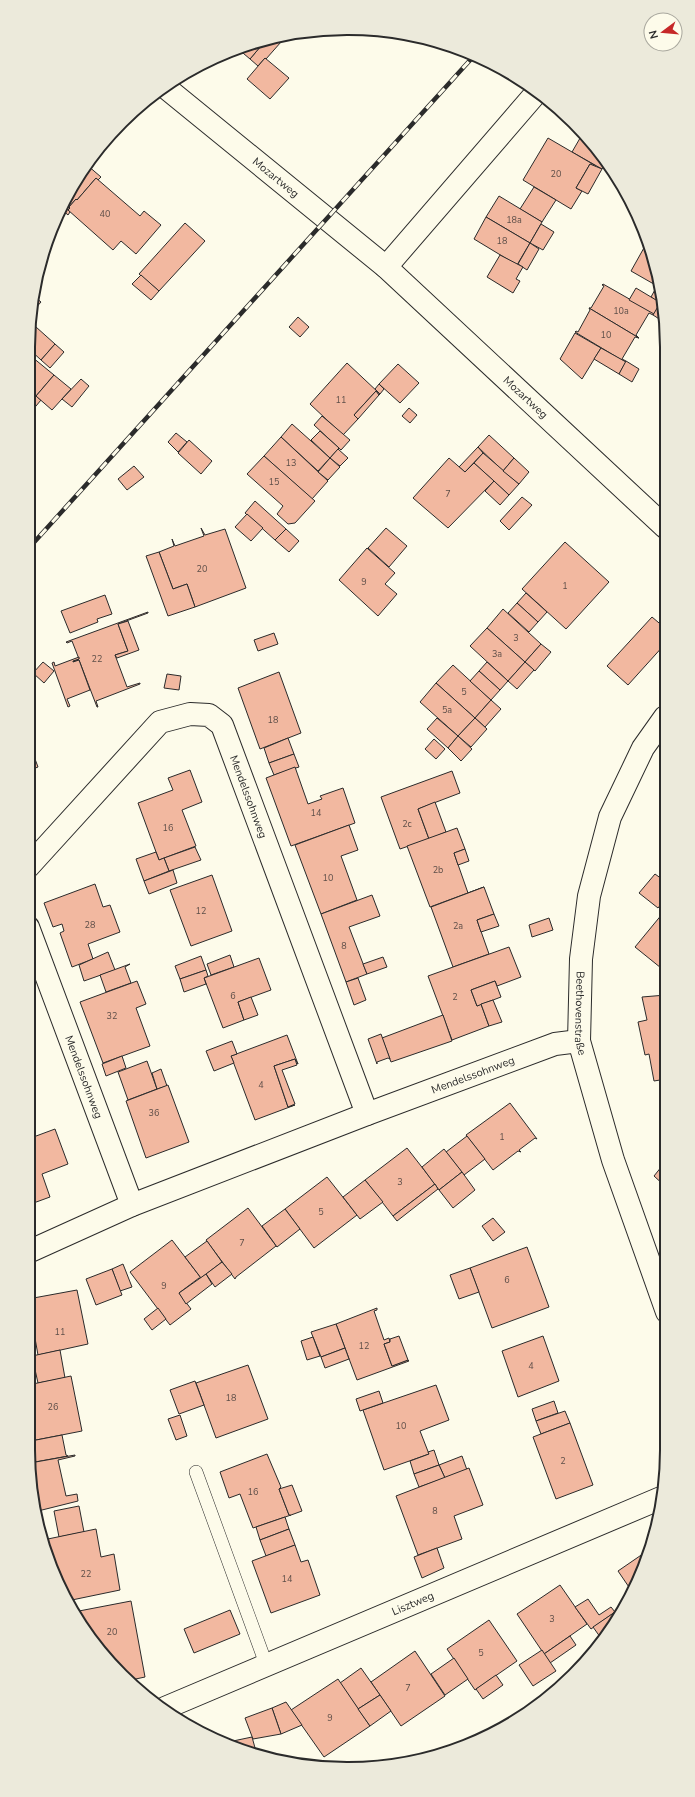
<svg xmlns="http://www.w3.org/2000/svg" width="695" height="1797" font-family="'Nunito Sans',sans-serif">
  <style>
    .building { fill: #f2b8a0; stroke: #2b2b2b }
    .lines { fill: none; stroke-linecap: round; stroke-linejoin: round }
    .lane-casing { stroke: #2b2b2b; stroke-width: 14 }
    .street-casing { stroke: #2b2b2b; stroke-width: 24 }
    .lane { stroke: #fdfbea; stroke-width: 13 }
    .street { stroke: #fdfbea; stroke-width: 22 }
    .rail-casing { stroke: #2b2b2b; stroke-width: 4.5 }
    .rail { stroke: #fdfbea; stroke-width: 3; stroke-dasharray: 9; stroke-linecap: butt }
    .labels { text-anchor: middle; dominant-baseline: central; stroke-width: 3; stroke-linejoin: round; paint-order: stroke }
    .number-label { font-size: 9px; fill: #5d4e48 }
    .street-label { font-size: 11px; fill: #2b2b2b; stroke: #fdfbea }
    .rim { fill: none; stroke: #2b2b2b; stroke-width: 2 }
  </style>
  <rect width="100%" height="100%" fill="#fdfbea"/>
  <g class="building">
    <polygon points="276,38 281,42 266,59 265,58 258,66 250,59 266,40"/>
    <polygon points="266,40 250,59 237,48 245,45"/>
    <polygon points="265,58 289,78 270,99 247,79"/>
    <polygon points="583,133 588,137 606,163 602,169 572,152"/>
    <polygon points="548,138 596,166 595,167 590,164 576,188 582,191 571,209 523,180"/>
    <polygon points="590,164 602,169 588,194 576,188"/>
    <polygon points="87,165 101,177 98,180 96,178 77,200 76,199 69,207 70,208 68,210 70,212 68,215 60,208"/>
    <polygon points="96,178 140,216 144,211 161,225 136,254 121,241 113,250 68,210 70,208 69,207 76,199 77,200"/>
    <polygon points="534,187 556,200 542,222 520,209"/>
    <polygon points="499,196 542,222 530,243 486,217"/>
    <polygon points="486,217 530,243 517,265 474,239"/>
    <polygon points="185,223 205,241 159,291 139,274"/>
    <polygon points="541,224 554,232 543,250 530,243"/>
    <polygon points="530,243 539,249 527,270 518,264"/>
    <polygon points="645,246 647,247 659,287 631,271"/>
    <polygon points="500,255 523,267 516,279 520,281 513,293 487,277"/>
    <polygon points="141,275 159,291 151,300 132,284"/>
    <polygon points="603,284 654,313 653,315 649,313 636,335 639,338 589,308 591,308 604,286 602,285"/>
    <polygon points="657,286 659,287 664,306 651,297"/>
    <polygon points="636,288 661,303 654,314 629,300"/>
    <polygon points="35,297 41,302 33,311"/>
    <polygon points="660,303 664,306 664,322 653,315"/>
    <polygon points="589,308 639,338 635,337 622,359 626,361 625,362 575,332 576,331 578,332 590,310"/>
    <polygon points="298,317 309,327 300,337 289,327"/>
    <polygon points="36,327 55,344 41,360 28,348 30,333"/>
    <polygon points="575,333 601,348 582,379 560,359"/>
    <polygon points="55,344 64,352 50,368 41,360"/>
    <polygon points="601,348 626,362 619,374 594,359"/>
    <polygon points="32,357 54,375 36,396 41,400 31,412 28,410 28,363"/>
    <polygon points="626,361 639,369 632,382 619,374"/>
    <polygon points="347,363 380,394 379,395 376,391 354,415 358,419 343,435 310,404"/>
    <polygon points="398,364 419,383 400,403 379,384"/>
    <polygon points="54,375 71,389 52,410 36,396"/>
    <polygon points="81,379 89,386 72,407 62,399"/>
    <polygon points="379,384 384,389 380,394 375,389"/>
    <polygon points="376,391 379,395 358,419 354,415"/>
    <polygon points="409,408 417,415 410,423 402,416"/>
    <polygon points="322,416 350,440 341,450 314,425"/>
    <polygon points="292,424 330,458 318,471 281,437"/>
    <polygon points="320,431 339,448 330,458 311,440"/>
    <polygon points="176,433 187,442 178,452 168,442"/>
    <polygon points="489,435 514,458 503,471 478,447"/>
    <polygon points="281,437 328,481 312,499 264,456"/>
    <polygon points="189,440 212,461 201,474 178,453"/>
    <polygon points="478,447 483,453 465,472 459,467"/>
    <polygon points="338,449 348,458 340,466 330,458"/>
    <polygon points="483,453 519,484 509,495 474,463"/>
    <polygon points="264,456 315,501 295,523 288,524 277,514 283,506 247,474"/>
    <polygon points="330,458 340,467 328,480 318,472"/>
    <polygon points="449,458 465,472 474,463 494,481 448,528 413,498"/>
    <polygon points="514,458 529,472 519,484 503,471"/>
    <polygon points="134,466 144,477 127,490 118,479"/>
    <polygon points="494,481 509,495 500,505 485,491"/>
    <polygon points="522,497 532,505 509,530 500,521"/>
    <polygon points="255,501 286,529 275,540 245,513"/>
    <polygon points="247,514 263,528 251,541 235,527"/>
    <polygon points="201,528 205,535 225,529 246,588 195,607 187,584 173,589 159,552 174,546 172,539 175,546 204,536"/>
    <polygon points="386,528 407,546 389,567 368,548"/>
    <polygon points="286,529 299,541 289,552 275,540"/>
    <polygon points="565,542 609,582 566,629 522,589"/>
    <polygon points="367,548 395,573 385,584 397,594 378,616 339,580"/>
    <polygon points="159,552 173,589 187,584 195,607 168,616 146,556"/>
    <polygon points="526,593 547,612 538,622 517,603"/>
    <polygon points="105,595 112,614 97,619 98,622 70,633 61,611"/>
    <polygon points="517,603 538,622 529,632 508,613"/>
    <polygon points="503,609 541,644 525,662 487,628"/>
    <polygon points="148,612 148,613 118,624 128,651 115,655 127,687 140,683 140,684 96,701 98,707 97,707 79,660 73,662 73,661 79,659 72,641 67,643 66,642"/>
    <polygon points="652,617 665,628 665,644 628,685 607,666"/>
    <polygon points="128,621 139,650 117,658 115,655 128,651 118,624"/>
    <polygon points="487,628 525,662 508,681 470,646"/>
    <polygon points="274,633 278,644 258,651 254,640"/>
    <polygon points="541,644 551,652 535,671 525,662"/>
    <polygon points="79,657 79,659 73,661 73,662 79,660 90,690 67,699 70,706 68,707 52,663 54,662 55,666"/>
    <polygon points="43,662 54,671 44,683 33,673"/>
    <polygon points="487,662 508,681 500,690 479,671"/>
    <polygon points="525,662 534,670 517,689 508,681"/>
    <polygon points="453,665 491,700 475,718 436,683"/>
    <polygon points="479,671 500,690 491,700 470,681"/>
    <polygon points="279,672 301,733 260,749 238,688"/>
    <polygon points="167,674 181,676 179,690 164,688"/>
    <polygon points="436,683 475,718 458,736 420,702"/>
    <polygon points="491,700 501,709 485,727 475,718"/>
    <polygon points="437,718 458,736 448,748 427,729"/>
    <polygon points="475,718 487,729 471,747 458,736"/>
    <polygon points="458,736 472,749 461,761 448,748"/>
    <polygon points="288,738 294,754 269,763 264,748"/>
    <polygon points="434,739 445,749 436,759 425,749"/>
    <polygon points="28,740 38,767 28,771"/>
    <polygon points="294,754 299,767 274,775 269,763"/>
    <polygon points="295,767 308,804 322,799 320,796 343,788 355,823 291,846 266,778"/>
    <polygon points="190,770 202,802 182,810 196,846 159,860 138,803 173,790 168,778"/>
    <polygon points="452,771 460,793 418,809 429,839 400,849 381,797"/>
    <polygon points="435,802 446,832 429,839 418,809"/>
    <polygon points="349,825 358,850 341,856 357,900 321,914 295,845"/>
    <polygon points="457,828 465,849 454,853 468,893 484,887 430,907 407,846"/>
    <polygon points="195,847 201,860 169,871 164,858"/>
    <polygon points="465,849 469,861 458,865 454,853"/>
    <polygon points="156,852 159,860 164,858 169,871 144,881 136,859"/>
    <polygon points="173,870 177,883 149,894 144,881"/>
    <polygon points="655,874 666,882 666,898 658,908 639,893"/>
    <polygon points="212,875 232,931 191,946 170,890"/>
    <polygon points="95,884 103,907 110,905 120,932 88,944 93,959 72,967 60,933 64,931 62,924 53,927 44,903"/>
    <polygon points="484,887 494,914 477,920 489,954 453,967 431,907"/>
    <polygon points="372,895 380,916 349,927 367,974 346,982 321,914"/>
    <polygon points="663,913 666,915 666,972 635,947"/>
    <polygon points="494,914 499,926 481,932 477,920"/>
    <polygon points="549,918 553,930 532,937 529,925"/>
    <polygon points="509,947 521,977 497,986 495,981 471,990 477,1006 481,1004 489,1026 452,1040 428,976"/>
    <polygon points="108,952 115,970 84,981 79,965"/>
    <polygon points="230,955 234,967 211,975 207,964"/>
    <polygon points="201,956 206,970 180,979 175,966"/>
    <polygon points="383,957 387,967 367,974 363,964"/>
    <polygon points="259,958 271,990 238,1002 244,1020 223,1028 204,978"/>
    <polygon points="130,964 125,967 131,983 106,992 100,975"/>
    <polygon points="206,970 208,976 204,978 206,984 184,992 180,979"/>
    <polygon points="358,978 366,1000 354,1005 346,982"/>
    <polygon points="137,981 146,1004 136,1008 150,1046 103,1063 80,1002"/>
    <polygon points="495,981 501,997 477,1006 471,990"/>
    <polygon points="666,995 666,1079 654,1081 649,1054 645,1055 638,1022 647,1020 642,997"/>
    <polygon points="251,997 258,1015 244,1020 238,1002"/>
    <polygon points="493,1000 502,1022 489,1026 481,1004"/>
    <polygon points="443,1015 452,1041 391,1062 382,1038"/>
    <polygon points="381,1034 390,1059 388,1058 377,1062 377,1064 368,1039"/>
    <polygon points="287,1035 298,1064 295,1059 274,1066 288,1107 295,1105 255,1120 231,1056"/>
    <polygon points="232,1041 237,1054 231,1056 234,1063 214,1071 206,1051"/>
    <polygon points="122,1056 126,1068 106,1076 102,1064"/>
    <polygon points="28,1058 33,1072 28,1074"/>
    <polygon points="295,1059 297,1065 282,1070 295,1104 288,1107 274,1066"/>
    <polygon points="147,1061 157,1089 128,1100 118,1072"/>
    <polygon points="161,1069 167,1086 157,1089 152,1073"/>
    <polygon points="168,1085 189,1142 146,1158 126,1101"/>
    <polygon points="510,1103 537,1139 535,1138 519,1150 521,1152 518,1151 493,1170 466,1135"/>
    <polygon points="55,1129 68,1164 42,1174 50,1197 28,1205 28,1139"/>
    <polygon points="467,1136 485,1159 464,1175 446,1152"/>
    <polygon points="407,1148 435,1184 393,1216 365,1180"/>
    <polygon points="444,1149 462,1172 439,1190 422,1167"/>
    <polygon points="666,1161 666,1187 654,1176"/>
    <polygon points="462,1172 475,1190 453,1208 439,1190"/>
    <polygon points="327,1177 357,1215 314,1248 285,1209"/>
    <polygon points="365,1180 383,1202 360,1219 343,1197"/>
    <polygon points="435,1184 438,1189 397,1221 393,1216"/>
    <polygon points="248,1208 277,1247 276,1246 236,1277 235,1279 206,1240"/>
    <polygon points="285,1209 300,1229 277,1247 262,1226"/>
    <polygon points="493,1218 505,1232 493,1241 482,1226"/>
    <polygon points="172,1240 201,1278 199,1278 179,1293 191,1309 170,1325 130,1272"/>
    <polygon points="207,1241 222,1262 201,1278 185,1257"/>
    <polygon points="527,1247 549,1307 492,1328 470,1268"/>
    <polygon points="222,1262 232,1274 215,1287 206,1274"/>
    <polygon points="123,1264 132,1287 120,1291 112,1269"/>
    <polygon points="470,1268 479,1292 459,1299 450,1275"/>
    <polygon points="112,1269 122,1295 96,1305 86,1279"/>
    <polygon points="206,1274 212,1284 186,1304 179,1293"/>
    <polygon points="77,1290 88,1344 38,1355 28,1299"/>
    <polygon points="158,1308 166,1319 152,1330 144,1319"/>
    <polygon points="377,1308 377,1310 374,1311 384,1340 389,1338 390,1342 384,1344 392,1366 408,1360 409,1361 357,1380 336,1324"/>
    <polygon points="336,1324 345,1348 321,1357 311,1332"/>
    <polygon points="399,1336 408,1360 392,1366 384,1344 390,1342 390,1339"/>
    <polygon points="543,1336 559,1381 518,1397 502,1351"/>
    <polygon points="313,1337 320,1356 307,1360 301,1341"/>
    <polygon points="345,1348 349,1359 325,1368 321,1357"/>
    <polygon points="60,1350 65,1378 38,1383 32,1356"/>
    <polygon points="248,1365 268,1419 216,1438 196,1383"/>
    <polygon points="71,1376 82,1431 31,1441 28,1429 28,1385"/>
    <polygon points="195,1381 204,1405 179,1414 170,1390"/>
    <polygon points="436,1385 449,1420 420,1431 429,1454 384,1470 363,1410"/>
    <polygon points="379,1391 383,1403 360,1411 356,1399"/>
    <polygon points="554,1401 558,1413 536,1421 532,1409"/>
    <polygon points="565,1411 570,1423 541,1434 536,1421"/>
    <polygon points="180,1415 187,1436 176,1440 168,1419"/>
    <polygon points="570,1423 593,1485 556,1499 533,1437"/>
    <polygon points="62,1435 66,1455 68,1456 35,1462 31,1441"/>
    <polygon points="434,1450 439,1465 414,1474 410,1461 429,1454 428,1452"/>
    <polygon points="267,1454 281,1487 279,1489 289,1515 291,1515 253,1528 240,1494 229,1498 220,1472"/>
    <polygon points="75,1455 75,1456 58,1460 66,1496 77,1494 78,1501 38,1511 30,1463"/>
    <polygon points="462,1456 467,1470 445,1478 439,1465"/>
    <polygon points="439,1465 445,1478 419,1487 414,1474"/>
    <polygon points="469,1468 483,1505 454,1516 462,1539 418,1555 396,1496"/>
    <polygon points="292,1485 302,1511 291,1515 289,1515 279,1489"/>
    <polygon points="79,1506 84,1532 59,1537 54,1511"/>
    <polygon points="285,1517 289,1529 260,1540 256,1527"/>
    <polygon points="96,1529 101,1557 114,1554 120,1590 67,1601 45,1552 43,1540"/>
    <polygon points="289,1529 295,1545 266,1556 260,1540"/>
    <polygon points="295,1545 301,1562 308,1560 320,1595 271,1613 252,1561"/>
    <polygon points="437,1548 444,1568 422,1578 414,1557"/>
    <polygon points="650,1549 634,1591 633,1593 618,1571"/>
    <polygon points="560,1585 587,1624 544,1654 517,1614"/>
    <polygon points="588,1599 599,1615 611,1607 615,1612 591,1629 575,1607"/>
    <polygon points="131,1601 145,1677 131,1680 107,1660 81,1624 79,1611"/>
    <polygon points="625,1605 618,1617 615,1612"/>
    <polygon points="230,1610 240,1634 194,1653 184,1629"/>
    <polygon points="615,1612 618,1617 603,1641 593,1627"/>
    <polygon points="489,1620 517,1661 475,1690 447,1649"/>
    <polygon points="570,1636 576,1645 550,1663 544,1654"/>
    <polygon points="542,1650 556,1671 533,1686 519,1665"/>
    <polygon points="415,1651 445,1696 401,1726 371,1682"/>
    <polygon points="454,1658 468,1679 445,1695 431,1674"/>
    <polygon points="361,1668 380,1695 358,1709 340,1683"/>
    <polygon points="496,1675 503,1685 483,1699 476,1689"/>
    <polygon points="338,1679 370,1726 324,1757 291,1710"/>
    <polygon points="380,1695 391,1711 370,1726 358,1709"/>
    <polygon points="286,1702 302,1725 281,1734 272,1708"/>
    <polygon points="272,1708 281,1734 253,1739 245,1718"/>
    <polygon points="252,1737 257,1755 233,1747 233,1741"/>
    <polygon points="233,1741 233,1747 224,1742"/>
  </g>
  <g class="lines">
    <g class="lane-casing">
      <polyline id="lane" points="196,1472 266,1664"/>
    </g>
    <g class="street-casing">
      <g id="street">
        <path id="s1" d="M165,87L386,267L665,527"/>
        <polyline points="386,267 537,92"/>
        <path id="s2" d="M665,717L643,748L610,817L589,896L581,959L579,1041L613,1160L667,1312"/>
        <path id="s3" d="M28,867L160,722L190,714L209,715L222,725L367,1114"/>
        <path id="s4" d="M28,927L132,1205"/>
        <path id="s5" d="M28,1252L132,1205L367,1114L555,1044L579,1041"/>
        <path id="s6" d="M165,1708L661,1498"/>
      </g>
    </g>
    <use href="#lane" class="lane"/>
    <use href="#street" class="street"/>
    <g class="rail-casing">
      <polyline id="rail" points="28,549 472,58"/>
    </g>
    <use href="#rail" class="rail"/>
  </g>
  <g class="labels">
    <g class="number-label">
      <text x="556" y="174">20</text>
      <text x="105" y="214">40</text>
      <text x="514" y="220">18a</text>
      <text x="502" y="241">18</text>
      <text x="621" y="311">10a</text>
      <text x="606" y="335">10</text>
      <text x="341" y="400">11</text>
      <text x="291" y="463">13</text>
      <text x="274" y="482">15</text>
      <text x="448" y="494">7</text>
      <text x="202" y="569">20</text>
      <text x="364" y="582">9</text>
      <text x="565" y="586">1</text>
      <text x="516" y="638">3</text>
      <text x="497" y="654">3a</text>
      <text x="97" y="659">22</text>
      <text x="464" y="692">5</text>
      <text x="447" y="710">5a</text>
      <text x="273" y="720">18</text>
      <text x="316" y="813">14</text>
      <text x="407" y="824">2c</text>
      <text x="168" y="828">16</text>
      <text x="438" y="870">2b</text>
      <text x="328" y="878">10</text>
      <text x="201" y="911">12</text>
      <text x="90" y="925">28</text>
      <text x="458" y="926">2a</text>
      <text x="344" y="946">8</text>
      <text x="233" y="996">6</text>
      <text x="455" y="997">2</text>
      <text x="112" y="1016">32</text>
      <text x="261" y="1085">4</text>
      <text x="154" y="1113">36</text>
      <text x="502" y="1137">1</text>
      <text x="400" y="1182">3</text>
      <text x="321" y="1212">5</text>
      <text x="242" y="1243">7</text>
      <text x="507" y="1280">6</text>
      <text x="164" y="1286">9</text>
      <text x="60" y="1332">11</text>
      <text x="364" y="1346">12</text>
      <text x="531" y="1366">4</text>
      <text x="231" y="1398">18</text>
      <text x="53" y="1407">26</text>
      <text x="401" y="1426">10</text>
      <text x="563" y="1461">2</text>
      <text x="253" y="1492">16</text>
      <text x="435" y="1511">8</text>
      <text x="86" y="1574">22</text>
      <text x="287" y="1579">14</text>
      <text x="552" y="1619">3</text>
      <text x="112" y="1632">20</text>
      <text x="481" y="1653">5</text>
      <text x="408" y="1688">7</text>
      <text x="330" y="1718">9</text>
    </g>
    <g class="street-label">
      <text stroke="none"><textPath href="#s1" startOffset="143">Mozartweg</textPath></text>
      <text stroke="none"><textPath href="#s1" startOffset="476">Mozartweg</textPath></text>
      <text stroke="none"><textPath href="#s3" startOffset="339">Mendelssohnweg</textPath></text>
      <text stroke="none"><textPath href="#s2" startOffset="314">Beethovenstraße</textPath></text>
      <text stroke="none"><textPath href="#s5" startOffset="479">Mendelssohnweg</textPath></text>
      <text stroke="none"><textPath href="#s4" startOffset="160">Mendelssohnweg</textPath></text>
      <text stroke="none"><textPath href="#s6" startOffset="269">Lisztweg</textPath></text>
    </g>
  </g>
  <path d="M0 0H695V1797H0ZM347 35H348A312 312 0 0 1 660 347V1450A312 312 0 0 1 348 1762H347A312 312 0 0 1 35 1450V347A312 312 0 0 1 347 35Z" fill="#eceadb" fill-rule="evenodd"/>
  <path class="rim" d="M347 35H348A312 312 0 0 1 660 347V1450A312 312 0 0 1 348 1762H347A312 312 0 0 1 35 1450V347A312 312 0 0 1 347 35Z"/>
  <g transform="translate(663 32) rotate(254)"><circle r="19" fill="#fdfbea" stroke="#a9a89e"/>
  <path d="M0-3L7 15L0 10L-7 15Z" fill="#c62828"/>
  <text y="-6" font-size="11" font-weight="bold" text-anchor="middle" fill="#2b2b2b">N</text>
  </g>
</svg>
